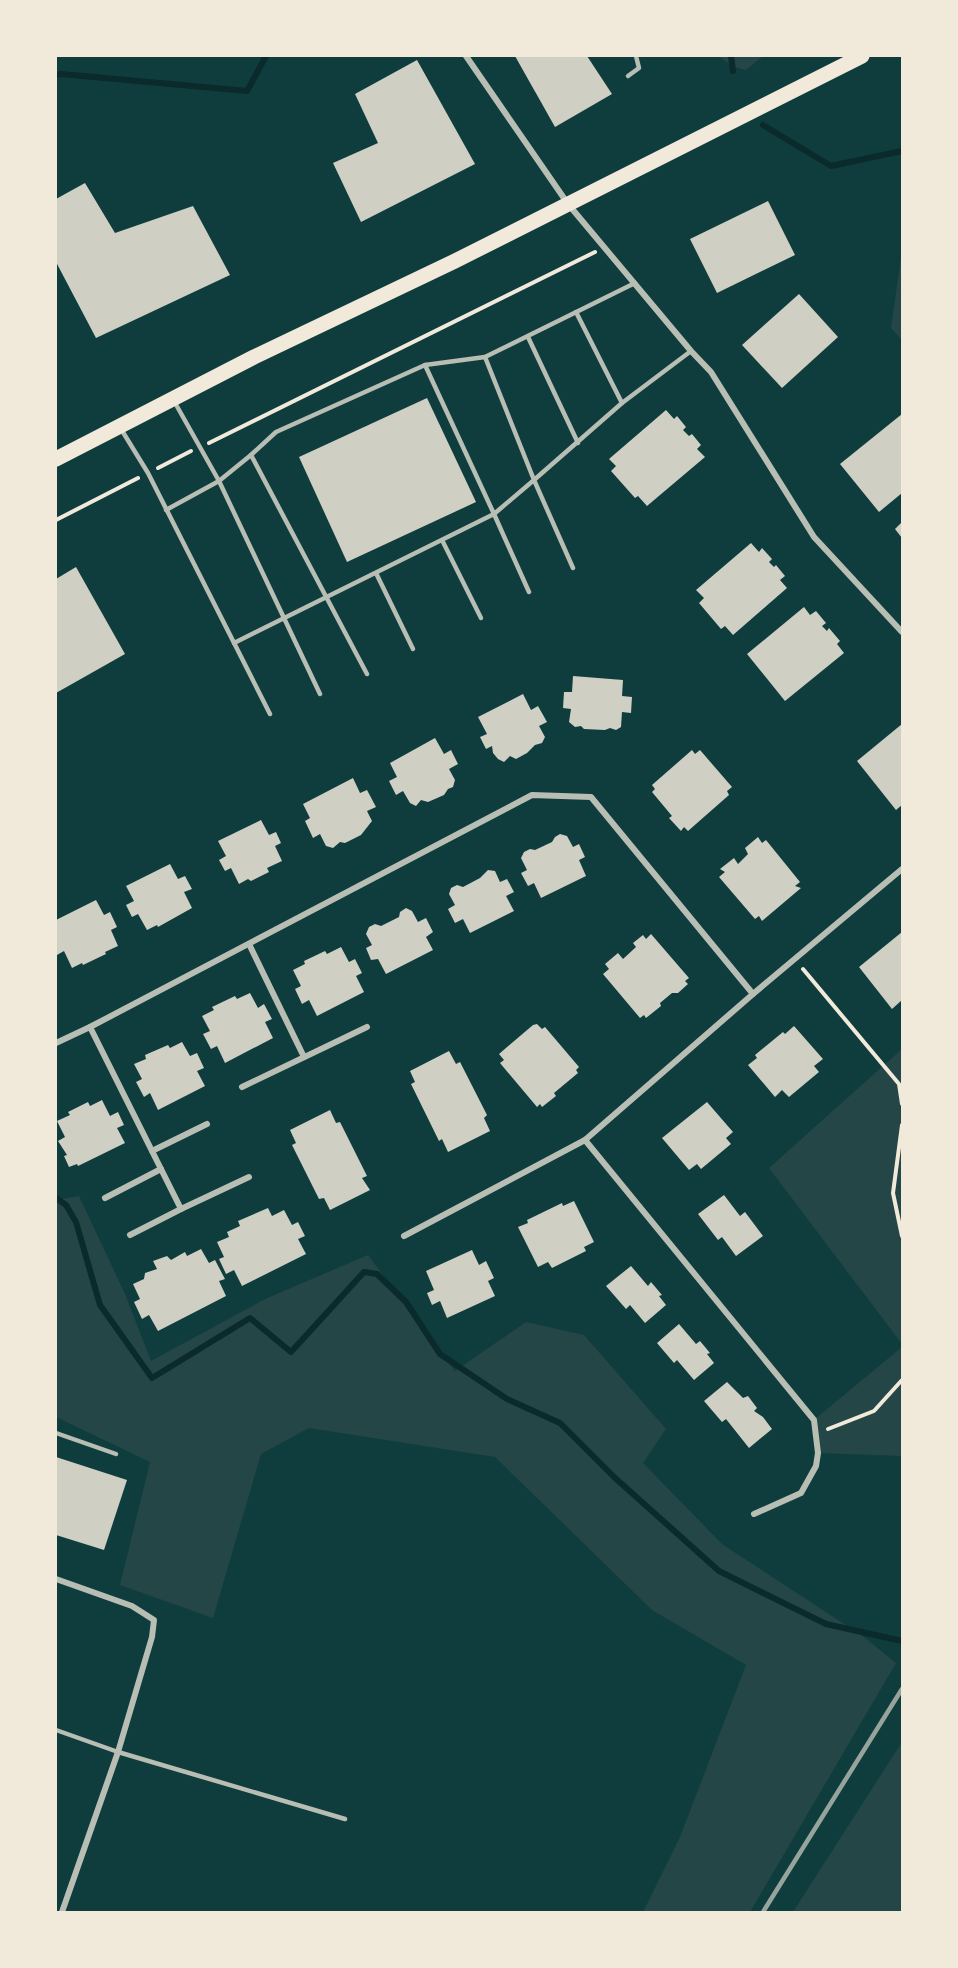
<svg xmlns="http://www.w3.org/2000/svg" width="958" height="1968" font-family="'Alegreya Sans',sans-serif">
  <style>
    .green { fill: #244646 }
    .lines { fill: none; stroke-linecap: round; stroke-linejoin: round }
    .stream { stroke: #0a2a2b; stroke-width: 6 }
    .building { fill: #cfcfc3 }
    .path { stroke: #f1e9da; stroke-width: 4 }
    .service { stroke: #b8beb3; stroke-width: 4.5 }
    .minor { stroke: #b8beb3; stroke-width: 6 }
    .primary { stroke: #f1e9da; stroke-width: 15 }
    .rail { stroke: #97a49c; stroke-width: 4.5 }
  </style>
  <rect width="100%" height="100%" fill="#0f3d3e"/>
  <g class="green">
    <polygon points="718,56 763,56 746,70 734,67"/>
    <polygon points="902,250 902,340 891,328"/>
    <polygon points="902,1049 902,1344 769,1168"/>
    <polygon points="79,1196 125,1294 151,1361 265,1299 368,1255 455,1371 526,1322 584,1335 666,1429 643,1463 722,1544 864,1637 896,1663 750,1912 643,1912 680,1837 746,1665 652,1610 495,1457 309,1428 261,1454 213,1618 120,1585 150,1462 56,1417 56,1200"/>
    <polygon points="902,1347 902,1456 818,1453 814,1420"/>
    <polygon points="902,1742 902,1912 793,1912"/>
  </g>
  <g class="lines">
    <g class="stream">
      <polyline points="731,56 733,71"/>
      <polyline points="56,75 61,74 247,91 266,56"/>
      <polyline points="763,125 831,166 902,151"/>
      <polyline points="56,1198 66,1205 76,1222 100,1305 152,1378 250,1318 291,1352 364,1272 377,1274 406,1302 440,1354 507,1399 560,1423 614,1477 719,1571 826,1624 902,1641"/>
    </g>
  </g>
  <g class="building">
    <polygon points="515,56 587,56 612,94 555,127"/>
    <polygon points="417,60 475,164 361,222 333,163 378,143 355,94"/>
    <polygon points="85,183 115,233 193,206 230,275 96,338 56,262 56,199"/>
    <polygon points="768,201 795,255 717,293 690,239"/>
    <polygon points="799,294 838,337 782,388 742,345"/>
    <polygon points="427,398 476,502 347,562 299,457"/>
    <polygon points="666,410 674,419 677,416 686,427 683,430 689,436 692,434 701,445 697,449 705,457 647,506 638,496 635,498 611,471 616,466 609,459"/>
    <polygon points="902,414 902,493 879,512 840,464"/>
    <polygon points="902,522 902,538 895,529"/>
    <polygon points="751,543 759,552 762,548 772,559 769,562 774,567 776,565 785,576 780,580 787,588 733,635 725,626 721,629 699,603 704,598 696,590"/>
    <polygon points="76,567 125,654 56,693 56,579"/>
    <polygon points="804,607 810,615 816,611 826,623 822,626 827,631 829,628 840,641 837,644 844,653 785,701 747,654"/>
    <polygon points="573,676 623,680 622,696 632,697 631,713 622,712 621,727 616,730 610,728 605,730 584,729 581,726 575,727 569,722 571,709 563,708 564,692 572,692"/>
    <polygon points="523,694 531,710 538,706 547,722 539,726 545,737 542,743 535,745 527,753 516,759 510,756 504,762 498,759 493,753 492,746 486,749 480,737 487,734 478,717"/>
    <polygon points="902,724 902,805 896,810 857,761"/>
    <polygon points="435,738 444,754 451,750 458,764 449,769 455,780 453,787 448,789 444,795 428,802 421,800 416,806 410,803 403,791 396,795 389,781 397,777 390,763"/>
    <polygon points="692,750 695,754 700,750 732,787 727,791 729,795 688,831 684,827 681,831 669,818 672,816 652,792 655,789 652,785"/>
    <polygon points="353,778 360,793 367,790 376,807 367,811 372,821 361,835 345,843 340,842 333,848 326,846 320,834 313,838 305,821 310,818 303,804"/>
    <polygon points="261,820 269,835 276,832 281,843 275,846 282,861 267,868 269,872 251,881 248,879 239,884 231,868 225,871 219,860 226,856 218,841"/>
    <polygon points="560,834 567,836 573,847 579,844 585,857 579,860 586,876 541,898 534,883 528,886 521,873 527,870 521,858 524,852 530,849 535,850 552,842 555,837"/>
    <polygon points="758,837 762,843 766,840 800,882 795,886 801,888 762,921 759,916 755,919 719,877 725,872 720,869 734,858 738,864 748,854 745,848"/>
    <polygon points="170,864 178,879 185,876 192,889 184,892 192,908 158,927 157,925 147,930 138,914 132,917 126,905 134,901 126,886"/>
    <polygon points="488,870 495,871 500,882 507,879 514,892 506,896 514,911 470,933 463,919 455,923 448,909 455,905 449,894 451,888 457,885 463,887 480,878"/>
    <polygon points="96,900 104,915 110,912 117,927 111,930 118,946 105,952 106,954 83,965 82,963 72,968 64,951 57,955 56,951 56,920"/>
    <polygon points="406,908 412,911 418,922 426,918 433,932 426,937 433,950 386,974 378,959 371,960 366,948 372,945 366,934 369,927 375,924 381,926 399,917 400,912"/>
    <polygon points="902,932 902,1000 892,1009 859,967"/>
    <polygon points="651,934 689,978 685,981 688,984 678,993 672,993 660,1003 661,1006 646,1018 644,1015 640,1018 603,974 609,969 605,964 618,953 623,959 636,947 633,943 643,935 646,939"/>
    <polygon points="341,947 349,962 355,959 362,973 356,976 364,992 317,1016 309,1000 302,1004 295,989 301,986 293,970 305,964 304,961 325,951 327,954"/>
    <polygon points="250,993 258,1008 264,1004 272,1019 265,1022 273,1038 225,1063 217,1046 211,1049 203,1034 210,1031 202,1016 214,1010 212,1007 235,996 237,999"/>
    <polygon points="537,1024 542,1029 545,1027 579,1067 576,1070 578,1073 554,1093 556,1096 542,1107 540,1104 537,1107 500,1063 504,1060 499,1054 533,1025"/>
    <polygon points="794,1026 823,1059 814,1066 819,1072 789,1097 782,1090 775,1097 748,1065 757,1058 755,1055 783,1032 785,1034"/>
    <polygon points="182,1042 190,1056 197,1053 204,1068 197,1071 205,1086 158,1110 150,1093 144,1097 136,1082 142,1079 134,1064 146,1059 145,1055 168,1045 170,1048"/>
    <polygon points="449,1051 456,1064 460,1062 487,1115 484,1118 490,1131 448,1152 442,1139 439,1141 411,1084 415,1082 410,1071"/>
    <polygon points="102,1100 110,1116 118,1112 124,1125 117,1128 125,1143 78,1166 77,1164 69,1167 64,1156 67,1155 58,1141 65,1137 57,1121 70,1115 68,1112 88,1102 90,1106"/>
    <polygon points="707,1102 733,1132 726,1138 731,1144 701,1169 697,1164 689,1170 662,1138"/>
    <polygon points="330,1110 336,1123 340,1122 367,1176 362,1178 370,1190 330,1210 324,1198 319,1199 292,1145 296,1143 290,1130"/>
    <polygon points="724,1195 740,1216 745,1212 763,1236 736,1256 722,1237 718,1240 698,1214"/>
    <polygon points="574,1201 594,1242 584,1247 586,1251 552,1268 548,1262 538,1267 518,1227 528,1223 527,1220 562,1203 563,1206"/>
    <polygon points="268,1208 272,1216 284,1210 292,1225 298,1222 305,1236 298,1239 306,1254 242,1286 234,1270 226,1274 219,1259 224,1257 217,1242 229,1237 227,1232 240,1226 238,1221"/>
    <polygon points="201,1249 209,1263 215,1260 225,1279 219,1281 226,1296 158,1331 149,1315 142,1319 134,1302 140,1299 133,1284 144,1279 145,1273 157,1269 153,1261 167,1256 171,1260 185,1252 187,1256"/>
    <polygon points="472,1250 479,1265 486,1261 494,1278 488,1281 495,1296 447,1318 440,1301 432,1305 427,1293 434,1290 426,1271"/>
    <polygon points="631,1266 648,1286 651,1282 662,1295 659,1296 666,1305 645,1323 630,1305 626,1309 606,1286"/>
    <polygon points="679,1324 696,1344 700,1341 710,1353 707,1354 714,1363 694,1380 677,1360 674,1363 657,1343"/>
    <polygon points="727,1382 743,1398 748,1396 757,1408 754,1411 763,1417 772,1429 749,1448 726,1419 722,1422 704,1401"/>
    <polygon points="56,1457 127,1480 104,1550 56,1535"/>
  </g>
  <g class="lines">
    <g class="path">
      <polyline points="209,443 595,252"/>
      <polyline points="158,468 191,451"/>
      <polyline points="56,520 138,478"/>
      <polyline points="803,969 899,1084 902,1104"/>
      <polyline points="902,1125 893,1193 902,1236"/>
      <polyline points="828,1429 874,1411 902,1380"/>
    </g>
    <g class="service">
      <polyline points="628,76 639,68 636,56"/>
      <polyline points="576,312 622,403"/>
      <polyline points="528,337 578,443"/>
      <polyline points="425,365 485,357"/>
      <polyline points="174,401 219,481 320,694"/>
      <polyline points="121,429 148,473 270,714"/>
      <polyline points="251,455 276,432 425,365 494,514 534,480 485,357 635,283"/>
      <polyline points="166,510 219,481 251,455 367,674"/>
      <polyline points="442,540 481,618"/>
      <polyline points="573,568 534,480 622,403 691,351"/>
      <polyline points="376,573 413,649"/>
      <polyline points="234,643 494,514 529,592"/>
      <polyline points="56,1433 116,1454"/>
      <polyline points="56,1730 118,1752 345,1819"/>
    </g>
    <g class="minor">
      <polyline points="466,56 568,204 691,351 711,372 814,537 902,632"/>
      <polyline points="249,944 304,1057"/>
      <polyline points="90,1027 181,1209 249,1177"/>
      <polyline points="56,1043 90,1027 532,795 591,797 753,994"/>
      <polyline points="242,1087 367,1027"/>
      <polyline points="585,1140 814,1420 818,1453 816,1466 801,1493 754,1514"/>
      <polyline points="152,1151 207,1124"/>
      <polyline points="105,1198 161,1169"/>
      <polyline points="130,1235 181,1209"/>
      <polyline points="404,1236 585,1140 753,994 902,869"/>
      <polyline points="56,1579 132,1606 154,1620 152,1637 118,1752 62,1912"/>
    </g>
    <polyline class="primary" points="56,459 254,357 455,261 862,56"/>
    <polyline class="rail" points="763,1912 902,1689"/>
  </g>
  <rect width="958" height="1968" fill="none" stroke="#f1e9da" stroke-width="114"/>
</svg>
